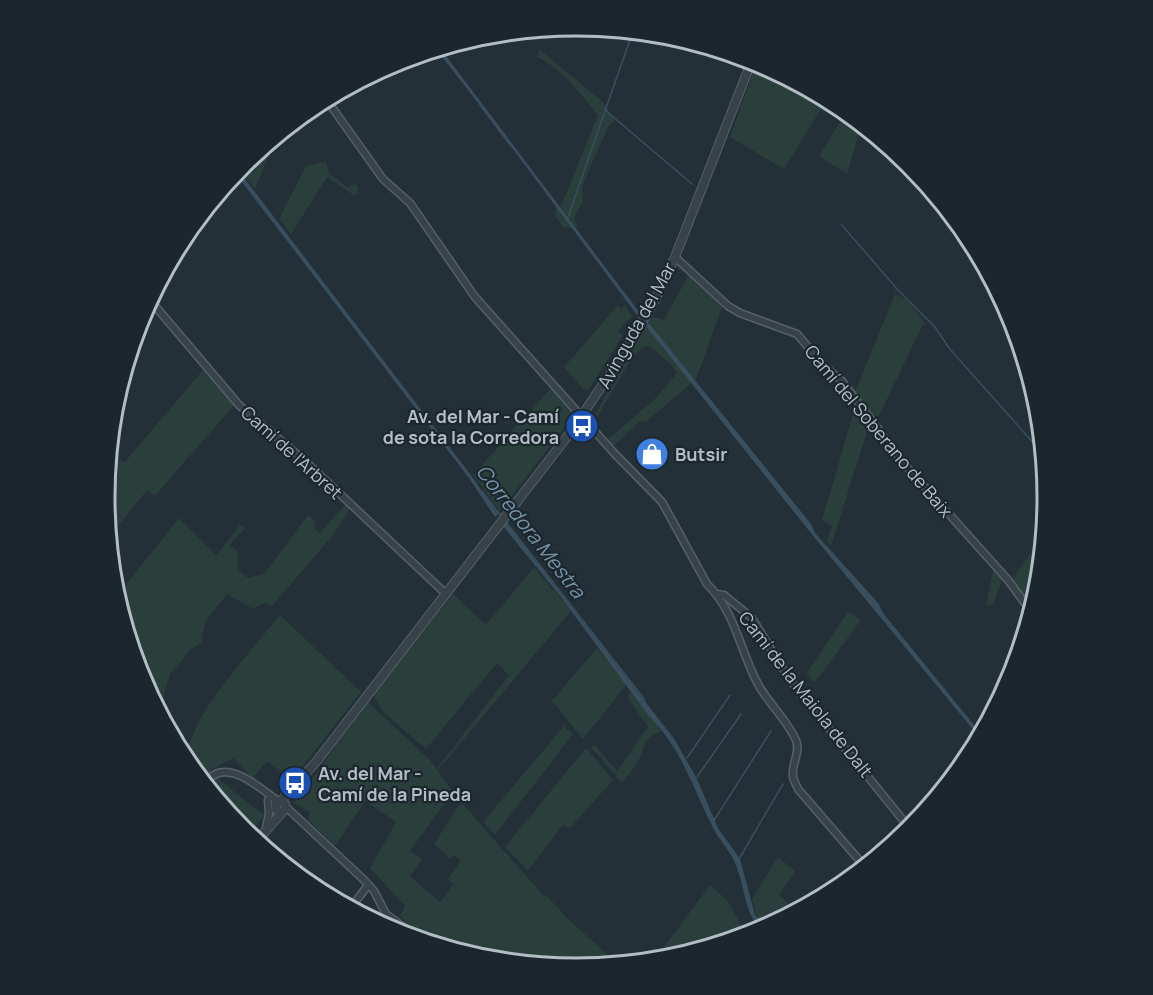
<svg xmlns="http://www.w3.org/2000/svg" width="1153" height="995" font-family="Manrope,sans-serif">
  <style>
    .green { fill: #2a3e3b }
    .water { fill: #394f5e }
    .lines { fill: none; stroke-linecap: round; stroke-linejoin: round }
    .stream { stroke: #394f5e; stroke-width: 1.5 }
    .minor-casing { stroke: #556067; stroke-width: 9 }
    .tertiary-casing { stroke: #556067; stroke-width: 10 }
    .trunk-casing { stroke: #424d54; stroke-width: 14 }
    .minor { stroke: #374249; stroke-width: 6 }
    .tertiary { stroke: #374249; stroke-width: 8 }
    .trunk { stroke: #62605f; stroke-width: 10 }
    .labels { text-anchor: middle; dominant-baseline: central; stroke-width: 4.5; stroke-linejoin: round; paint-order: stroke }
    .street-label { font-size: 18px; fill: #b2bdc5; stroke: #1c272d }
    .poi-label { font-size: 18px; font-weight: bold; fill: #b2bdc5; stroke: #1c272d; text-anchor: start }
    .water-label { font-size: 20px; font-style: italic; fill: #7593a6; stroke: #1c272d }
    .rim { fill: none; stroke: #b2bdc5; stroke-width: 3 }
  </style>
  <rect width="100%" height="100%" fill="#243038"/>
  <g class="green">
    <path d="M539,49L604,103L615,121L609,125L582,186L583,201L574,218L578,227L564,228L556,218V209L561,206L598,115C581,95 562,68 537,57Z"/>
    <polygon points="757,61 827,99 784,169 730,137"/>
    <polygon points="847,111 862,124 847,174 819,156"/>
    <polygon points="277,135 255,189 245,177 255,154"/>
    <polygon points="322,162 326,162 329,173 347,187 355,184 359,189 355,196 327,177 291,234 279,219 306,166"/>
    <polygon points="681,263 723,304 696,379 646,422 640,421 614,446 607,440 657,397 677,373 671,365 650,346 642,347 633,356 594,422 591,421 651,316 664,320 688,276 677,267"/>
    <polygon points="895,294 906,299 927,326 923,324 876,422 854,395"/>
    <polygon points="618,305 621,309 625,305 632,316 618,331 623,335 588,391 586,388 584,390 564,367"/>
    <polygon points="203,370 234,405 155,496 147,490 108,538 105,497 109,450 124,463"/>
    <polygon points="553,386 577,411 500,511 473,475"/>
    <polygon points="856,404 870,422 831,546 827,540 832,526 822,520"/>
    <path d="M345,505L351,507L334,534L272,606L264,603L253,609L227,594L205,622L201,643L191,649L170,674L162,701L145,687L140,678L116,597L179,518L216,555L240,525L245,528L230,545L238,552C237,566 235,569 248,578L264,574L308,515L316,522L314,529L320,533Z"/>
    <polygon points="1045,533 1041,573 1022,599 1011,581"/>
    <polygon points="534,567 571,611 439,769 438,767 509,675 497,663 426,749 383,712 373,695 453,594 486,625"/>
    <polygon points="994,567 1003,577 993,605 986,606"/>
    <polygon points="848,612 861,620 815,682 806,674"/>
    <path d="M280,615L361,692L291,781L267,761L253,779L233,758L212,769L202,781L182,756C193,740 195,726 205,711C227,677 255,646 280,615Z"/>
    <polygon points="597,648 627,684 583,739 552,701"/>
    <path d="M631,690L639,697L662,731C640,739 646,748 637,763C633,770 627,776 622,783L591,747L595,745L617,771L648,727L628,698Z"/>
    <path d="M368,702L430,760L453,792L410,851L422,859L410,876L440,902L453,885L448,879L461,860L454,855L451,859L434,844L461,802L544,896L546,895L568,919L619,965C561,971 484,969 431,944C419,939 409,925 400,916L405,906L370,868L396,822L365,801L335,846L308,820L310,812L294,803Z"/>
    <polygon points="564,726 573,734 495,835 483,822"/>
    <polygon points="586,748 613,780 570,828 563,825 528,871 505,847"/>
    <polygon points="216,777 264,815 248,836 207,788"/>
    <polygon points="778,857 795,871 779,895 793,908 788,917 768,928 757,918 752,899"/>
    <polygon points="710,885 728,901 743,929 748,932 755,925 762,931 668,960 653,962"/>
  </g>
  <g class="water">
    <polygon points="440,48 639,312 637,315 486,113 436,49"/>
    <polygon points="238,170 470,474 498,514 495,517 469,478 235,173"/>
    <polygon points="647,321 811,524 815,533 878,603 883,613 982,735 980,738 810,532 645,325"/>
    <path d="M506,523L675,740L697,779L718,828L740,859L755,915L767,928L762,931C744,914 745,885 735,863C730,850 719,840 713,828C693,788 681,748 649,716L560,596L503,526Z"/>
  </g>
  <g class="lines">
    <g class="stream">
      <polyline points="480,105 511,146"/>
      <polyline points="605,110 692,184"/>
      <polyline points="568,217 633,31"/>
      <polyline points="841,224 898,290 935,327 949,348 1044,455"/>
      <polyline points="659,337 675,357"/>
      <polyline points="482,491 501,516"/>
      <polyline points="506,522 645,700"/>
      <polyline points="687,758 730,695"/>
      <polyline points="697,777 741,714"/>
      <polyline points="713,822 771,731"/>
      <polyline points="739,859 783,784"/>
    </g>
    <g class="minor-casing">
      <g id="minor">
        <path d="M326,99L383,179L410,203L475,297L614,453L662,502L707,584C736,612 740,652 759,686C770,705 787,720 796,740C801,753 791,764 793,776C793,780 797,786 798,789L866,868"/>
        <polyline points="675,257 728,306 740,313 797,334 825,367 842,381 905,465 1008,580 1032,613"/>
        <polyline points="150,300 239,405 306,462 446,594"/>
        <polyline points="717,594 724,595 752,618 789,679 911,830"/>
        <path d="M204,784C225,755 257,786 278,801"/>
        <polyline points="286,807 363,879 374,891 386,914 424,942"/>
        <polyline points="266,828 269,814 268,800"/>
        <polyline points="350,909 368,885"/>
      </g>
    </g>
    <g class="tertiary-casing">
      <g id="tertiary">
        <polyline points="281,801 316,762 570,433 622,356 655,300 675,257 752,60"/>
        <polyline points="276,809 276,803 281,801"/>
        <polyline points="256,842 285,809 285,804 281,801"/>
      </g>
    </g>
    <g class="trunk-casing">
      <polyline id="trunk" points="256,842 258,839"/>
    </g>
    <use href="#minor" class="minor"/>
    <use href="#tertiary" class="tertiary"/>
    <use href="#trunk" class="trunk"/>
  </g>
  <defs>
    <g id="bus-disc" transform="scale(1.725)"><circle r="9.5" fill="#1a4fb4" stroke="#1c272d"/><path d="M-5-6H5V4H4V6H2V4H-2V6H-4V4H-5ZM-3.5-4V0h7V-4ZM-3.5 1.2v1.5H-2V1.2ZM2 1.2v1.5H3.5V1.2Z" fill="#fff"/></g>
    <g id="shop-disc" transform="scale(1.725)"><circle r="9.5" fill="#3f7fe0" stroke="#1c272d"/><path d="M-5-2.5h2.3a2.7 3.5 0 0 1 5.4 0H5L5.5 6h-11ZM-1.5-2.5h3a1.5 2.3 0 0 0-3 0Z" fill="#fff"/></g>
  </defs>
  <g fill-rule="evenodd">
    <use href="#bus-disc" x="582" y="426"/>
    <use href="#shop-disc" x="652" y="454"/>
    <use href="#bus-disc" x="295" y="783"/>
  </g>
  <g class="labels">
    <g class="street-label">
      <text transform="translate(636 325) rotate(-61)">Avinguda del Mar</text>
      <text transform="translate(879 431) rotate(50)">Camí del Soberano de Baix</text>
      <text transform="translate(292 452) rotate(42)">Camí de l'Arbret</text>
      <text transform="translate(806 694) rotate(52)">Camí de la Maiola de Dalt</text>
    </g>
    <g class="poi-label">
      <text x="559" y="416" text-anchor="end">Av. del Mar - Camí<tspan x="559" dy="21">de sota la Corredora</tspan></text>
      <text x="675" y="454">Butsir</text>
      <text x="318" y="773">Av. del Mar -<tspan x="318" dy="21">Camí de la Pineda</tspan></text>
    </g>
    <g class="water-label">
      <text transform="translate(531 531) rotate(52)">Corredora Mestra</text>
    </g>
  </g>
  <path d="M0 0H1153V995H0ZM115 497a461 461 0 1 1 922 0a461 461 0 1 1-922 0Z" fill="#1c272d" fill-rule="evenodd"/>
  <path class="rim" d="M115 497a461 461 0 1 1 922 0a461 461 0 1 1-922 0Z"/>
</svg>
